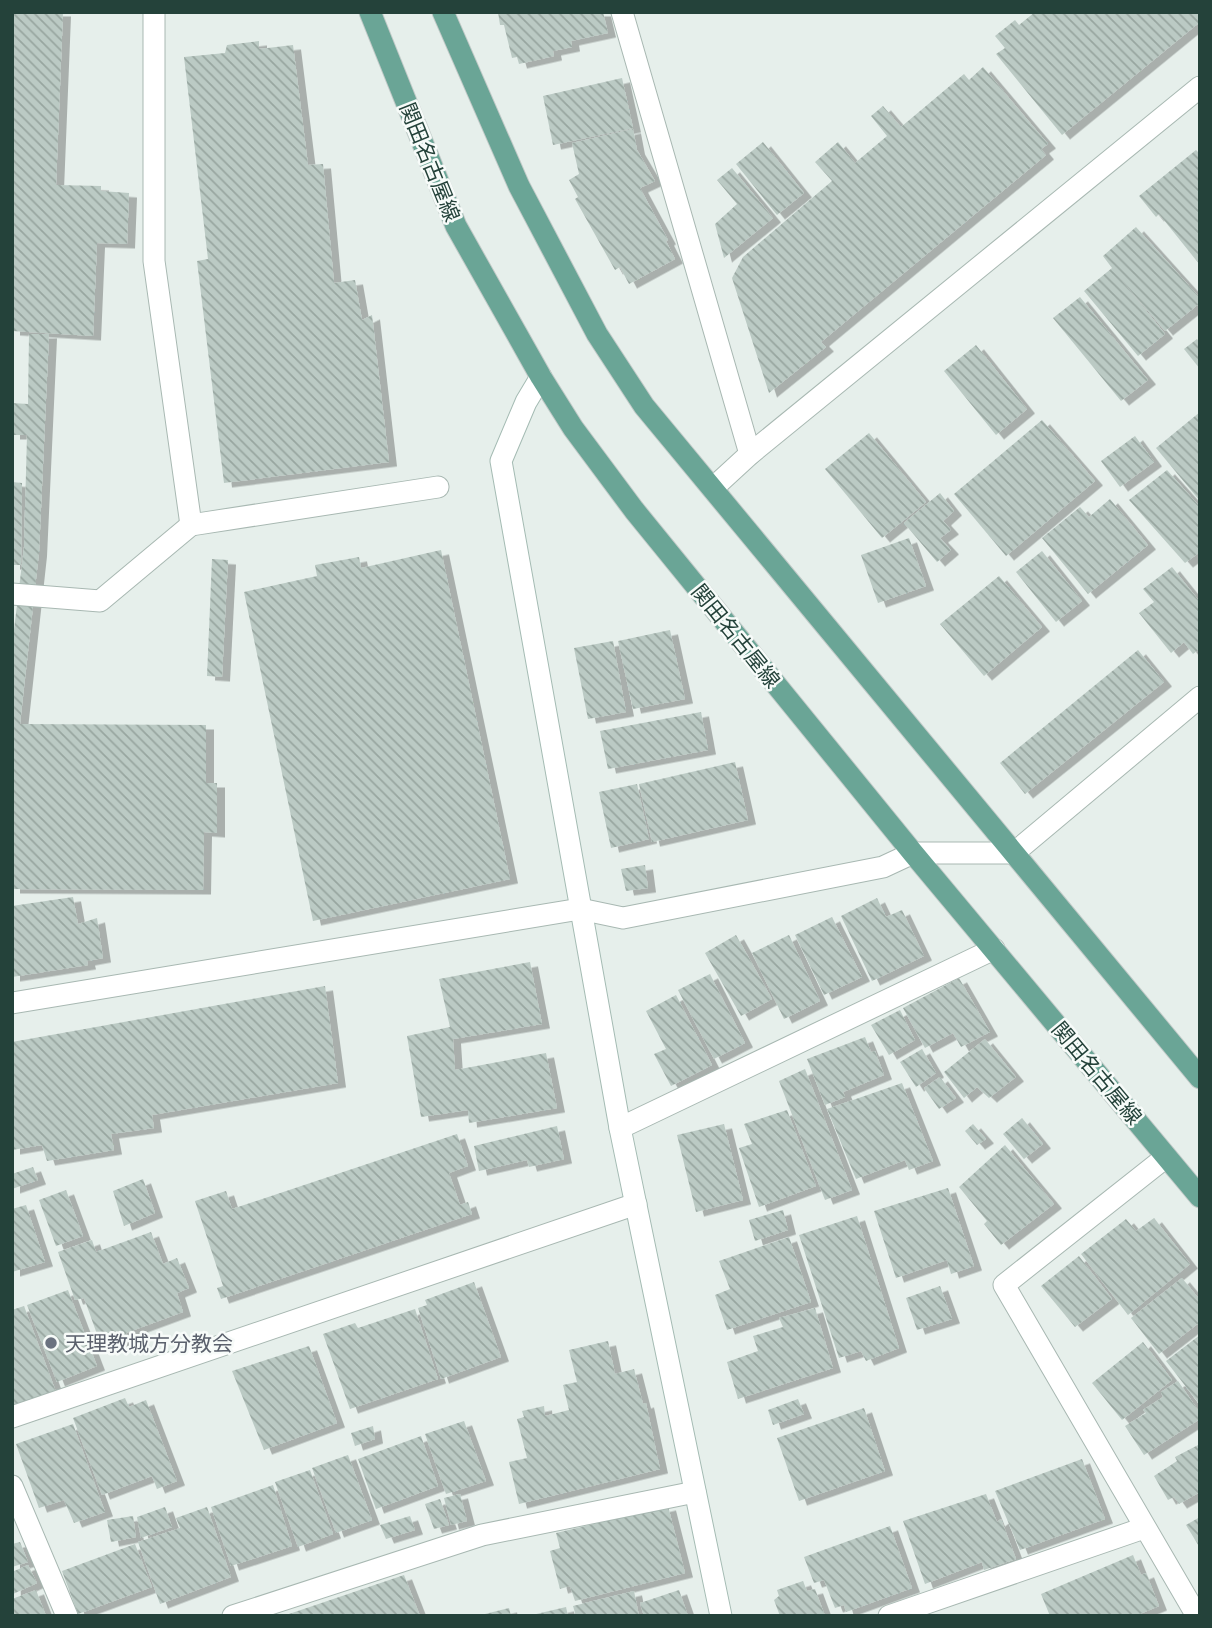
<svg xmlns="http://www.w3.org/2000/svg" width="1212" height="1628" font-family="Helvetica,'Noto Sans JP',sans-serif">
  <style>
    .building { fill: url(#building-back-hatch); filter: url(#shadow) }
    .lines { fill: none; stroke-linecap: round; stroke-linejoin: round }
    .lane-casing { stroke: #a8b8b2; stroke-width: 23 }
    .street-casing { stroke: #a8b8b2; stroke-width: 23 }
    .secondary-casing { stroke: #a4bbb3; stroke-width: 23 }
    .primary-casing { stroke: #c2cac8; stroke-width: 23 }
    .lane { stroke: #fff; stroke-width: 21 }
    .street { stroke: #fff; stroke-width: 21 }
    .secondary { stroke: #fff; stroke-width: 21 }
    .primary { stroke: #6aa596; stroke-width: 21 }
    .worship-dot { fill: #6b7280; stroke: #f7fbf9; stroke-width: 2.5 }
    .labels { text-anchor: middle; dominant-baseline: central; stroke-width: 5; stroke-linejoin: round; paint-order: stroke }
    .street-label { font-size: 21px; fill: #24423a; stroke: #f7fbf9 }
    .worship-label { font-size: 21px; fill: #5b616d; stroke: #f7fbf9; text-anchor: start }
  </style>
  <defs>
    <pattern id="building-back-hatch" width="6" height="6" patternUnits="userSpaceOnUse" patternTransform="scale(1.75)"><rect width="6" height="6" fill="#bbcac4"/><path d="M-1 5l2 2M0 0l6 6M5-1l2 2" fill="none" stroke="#98a6a0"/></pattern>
    <filter id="shadow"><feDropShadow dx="8" dy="4.5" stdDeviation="0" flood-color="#0004"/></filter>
  </defs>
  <rect width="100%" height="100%" fill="#e6efeb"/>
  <g class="building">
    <polygon points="12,12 63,12 56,185 101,186 101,191 129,193 127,244 97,243 93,336 12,331"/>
    <polygon points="498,12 603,12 608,33 571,41 572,47 553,51 554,56 519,64 517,57 512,58 504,25 500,25"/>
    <polygon points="1035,12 1200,12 1200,22 1062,135 996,54 1005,48 995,36 1015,20 1019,25"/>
    <polygon points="259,41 259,49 293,45 308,165 323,164 334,283 355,280 362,320 372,315 389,462 224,483 197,261 208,259 184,57 225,53 227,45"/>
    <polygon points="983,67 1048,144 1041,149 1046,155 821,342 826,347 769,393 732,278 743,257 832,181 815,162 838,142 855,163 887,136 871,116 883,106 901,127 964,74 969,80"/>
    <polygon points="622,78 633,128 553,145 543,96"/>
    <polygon points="633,129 637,150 655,181 640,188 668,240 666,241 675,259 629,284 620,267 615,270 575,199 578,197 569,180 579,174 572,143"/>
    <polygon points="763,142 804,193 777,215 736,164"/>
    <polygon points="1196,150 1200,154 1200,265 1159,214 1156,217 1139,196"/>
    <polygon points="732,168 773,218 724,258 715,224 737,204 717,180"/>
    <polygon points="1136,227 1200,298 1200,303 1165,331 1119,277 1165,334 1138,356 1084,291 1112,268 1103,256"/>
    <polygon points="1080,297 1148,380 1121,401 1053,318"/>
    <polygon points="29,334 49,334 39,552 20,724 206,725 206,783 217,783 217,833 204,832 203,890 12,889 12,646 24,547 27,435 12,435 12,403 28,404"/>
    <polygon points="1197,339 1200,343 1200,369 1184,349"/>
    <polygon points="976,345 1027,409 996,435 944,371"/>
    <polygon points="1200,412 1200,501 1156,448"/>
    <polygon points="1042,420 1095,481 1006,556 954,494"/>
    <polygon points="869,433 926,502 882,538 825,469"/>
    <polygon points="1135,436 1154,462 1120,487 1101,461"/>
    <polygon points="1167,470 1200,507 1200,552 1185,563 1129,500"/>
    <polygon points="12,482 22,483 21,565 12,565"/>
    <polygon points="940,493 954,511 943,521 951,530 940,538 951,550 937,562 904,523"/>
    <polygon points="1110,499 1148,545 1088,594 1042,538 1080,507 1089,517"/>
    <polygon points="909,538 926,586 878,603 861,555"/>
    <polygon points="441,550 510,879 313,921 244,592 317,576 315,565 359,557 361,568"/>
    <polygon points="1042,551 1082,601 1056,622 1016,572"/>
    <polygon points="212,559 228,560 222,677 207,676"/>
    <polygon points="1172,567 1200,602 1200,649 1193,654 1184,642 1171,653 1139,613 1154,602 1143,589"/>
    <polygon points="999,576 1042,627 984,676 940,624"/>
    <polygon points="670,630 685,699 633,709 618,641"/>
    <polygon points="613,641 626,712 588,719 574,648"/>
    <polygon points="1138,650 1164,682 1025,794 1000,763"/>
    <polygon points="701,712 708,750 608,769 600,731"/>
    <polygon points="735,762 748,820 652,842 639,784"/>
    <polygon points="637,784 649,839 611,848 599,792"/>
    <polygon points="645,865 648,888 626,891 621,869"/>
    <polygon points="73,897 78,924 97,918 103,958 87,961 88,965 12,977 12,906"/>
    <polygon points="877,898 886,917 902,910 924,956 872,981 841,916"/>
    <polygon points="832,917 862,977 824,995 795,935"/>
    <polygon points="736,935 772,999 741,1016 705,953"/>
    <polygon points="789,935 820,1001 784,1019 752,953"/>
    <polygon points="530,962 542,1024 453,1039 455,1070 546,1053 557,1108 469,1123 468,1110 421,1117 407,1036 450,1027 439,979"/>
    <polygon points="710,974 745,1043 714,1059 678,990"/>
    <polygon points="959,978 990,1032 961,1047 953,1033 925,1048 903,1008"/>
    <polygon points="325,986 338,1083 152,1115 154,1128 111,1134 114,1150 47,1161 42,1145 12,1150 12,1042"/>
    <polygon points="676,995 712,1065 671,1086 654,1054 666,1049 646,1011"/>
    <polygon points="900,1010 915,1040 889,1055 871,1025"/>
    <polygon points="865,1037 871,1052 875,1051 884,1075 843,1092 845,1097 825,1105 807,1059"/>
    <polygon points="985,1039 1016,1077 989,1098 977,1087 964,1098 944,1072"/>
    <polygon points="922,1049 936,1073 916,1087 900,1062"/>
    <polygon points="805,1069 852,1190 825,1200 779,1081"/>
    <polygon points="940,1077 956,1098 939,1109 924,1088"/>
    <polygon points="902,1083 933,1161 909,1170 905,1160 856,1179 827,1109"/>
    <polygon points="787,1110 816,1186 759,1207 739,1148 752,1144 744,1124"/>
    <polygon points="1022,1118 1043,1144 1024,1159 1003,1134"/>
    <polygon points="724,1124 743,1200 696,1212 677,1135"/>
    <polygon points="973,1124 986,1139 977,1145 965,1131"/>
    <polygon points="557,1126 564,1159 529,1167 527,1160 479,1171 474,1146"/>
    <polygon points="457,1134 468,1166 449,1173 460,1205 468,1202 472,1214 221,1299 217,1288 223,1286 195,1201 226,1191 232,1209"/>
    <polygon points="1005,1145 1054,1204 1001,1245 984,1224 987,1221 959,1187"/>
    <polygon points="33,1167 38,1180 12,1189 12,1174"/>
    <polygon points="143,1179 155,1213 124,1226 113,1191"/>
    <polygon points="948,1188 974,1266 951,1274 947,1260 896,1278 874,1211"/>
    <polygon points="66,1190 83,1236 56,1246 39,1200"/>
    <polygon points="26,1205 45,1262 12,1272 12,1209"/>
    <polygon points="783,1210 788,1230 755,1241 749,1220"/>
    <polygon points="857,1216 899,1348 866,1361 861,1351 839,1358 799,1235"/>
    <polygon points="1154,1218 1190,1264 1128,1315 1081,1254 1126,1219 1136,1231"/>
    <polygon points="151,1232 163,1264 177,1258 189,1288 177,1293 183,1312 126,1333 128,1339 102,1348 84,1298 75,1300 58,1252 92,1240 96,1252"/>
    <polygon points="789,1237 811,1302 727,1330 715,1295 730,1289 719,1261"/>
    <polygon points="1079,1256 1112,1299 1075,1327 1041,1286"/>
    <polygon points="1182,1278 1200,1300 1200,1322 1159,1354 1131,1318"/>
    <polygon points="474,1282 501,1357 441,1379 418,1308 427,1305 425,1300"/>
    <polygon points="940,1286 952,1319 917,1330 906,1298"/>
    <polygon points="68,1290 97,1366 57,1382 27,1305"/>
    <polygon points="24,1306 56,1392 12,1409 12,1310"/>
    <polygon points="815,1308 833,1368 738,1399 727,1362 758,1351 753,1336 783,1327 779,1318"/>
    <polygon points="415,1309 438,1379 350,1409 323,1334 355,1323 358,1328"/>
    <polygon points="1200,1335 1200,1405 1166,1361"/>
    <polygon points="608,1341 615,1374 634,1369 643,1404 646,1403 660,1469 519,1504 509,1462 527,1458 517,1419 524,1417 522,1411 544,1406 545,1416 569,1410 563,1385 577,1382 569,1350"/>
    <polygon points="1143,1342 1172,1380 1122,1420 1092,1383"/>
    <polygon points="309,1346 337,1423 264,1450 232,1371"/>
    <polygon points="1178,1381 1200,1413 1200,1419 1144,1455 1125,1426 1146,1413 1143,1410 1163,1397 1161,1392"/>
    <polygon points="125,1398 129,1407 146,1400 177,1481 157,1489 152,1476 102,1495 73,1418"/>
    <polygon points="798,1399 804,1414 773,1425 768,1410"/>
    <polygon points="864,1408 885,1471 799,1501 777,1438"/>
    <polygon points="464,1421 486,1481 446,1494 425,1434"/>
    <polygon points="73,1424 105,1512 74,1523 64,1500 39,1508 16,1444"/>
    <polygon points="373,1426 375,1439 355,1446 351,1433"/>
    <polygon points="421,1436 438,1486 376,1509 358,1459"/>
    <polygon points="1200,1444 1200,1492 1179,1504 1174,1497 1168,1500 1154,1476 1177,1461 1175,1457"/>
    <polygon points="348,1455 372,1520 336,1533 312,1468"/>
    <polygon points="1082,1459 1105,1519 1020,1550 995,1491"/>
    <polygon points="310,1470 333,1534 298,1547 275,1482"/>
    <polygon points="273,1485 292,1546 231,1566 211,1507"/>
    <polygon points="460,1494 467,1521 451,1525 444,1498"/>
    <polygon points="986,1494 997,1522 1001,1519 1016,1559 984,1570 982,1562 925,1584 903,1521"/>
    <polygon points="440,1499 449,1525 434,1529 425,1504"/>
    <polygon points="668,1506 685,1573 575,1601 570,1586 560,1589 550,1551 560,1548 556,1533"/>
    <polygon points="165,1507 172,1527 141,1538 137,1517"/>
    <polygon points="207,1507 231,1577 160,1604 138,1542 180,1528 176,1518"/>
    <polygon points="133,1516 136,1537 111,1542 107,1520"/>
    <polygon points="410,1516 415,1530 386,1539 380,1525"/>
    <polygon points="1200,1517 1200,1548 1186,1525"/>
    <polygon points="890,1526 912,1588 846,1612 844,1605 835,1608 824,1580 814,1583 804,1557"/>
    <polygon points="20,1542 28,1562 12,1567 12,1544"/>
    <polygon points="135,1544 152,1587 78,1614 62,1571"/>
    <polygon points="1133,1555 1141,1575 1146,1573 1159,1606 1135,1616 1050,1616 1041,1594"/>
    <polygon points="28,1565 37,1583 13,1594 12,1572"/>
    <polygon points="404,1575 420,1616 286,1616 286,1615"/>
    <polygon points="803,1581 807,1591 815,1589 825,1616 780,1616 774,1600 779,1596 777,1590"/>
    <polygon points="36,1590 46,1616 12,1616 12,1599"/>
    <polygon points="679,1590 688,1616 644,1616 640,1603"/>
    <polygon points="634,1591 639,1616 576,1616 573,1606"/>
    <polygon points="566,1607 568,1616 532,1616 532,1615"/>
    <polygon points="509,1608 511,1616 481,1616 481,1615"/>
  </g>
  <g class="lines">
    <g class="lane-casing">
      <g id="lane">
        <polyline points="154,12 154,261 191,525 438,487"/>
        <polyline points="12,594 100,601 191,525"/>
        <polyline points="12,1486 67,1616"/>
        <polyline points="233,1616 482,1535 695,1492"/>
        <polyline points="889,1616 1144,1528"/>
      </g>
    </g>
    <g class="street-casing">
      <g id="street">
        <polyline points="622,12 750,454"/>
        <polyline points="713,488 750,454 1200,87"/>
        <polyline points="12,1003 580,909 623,918 883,867 913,853 1014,853 1200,697"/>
        <polyline points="620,1128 994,949"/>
        <polyline points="1166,1157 1004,1285 1197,1616"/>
        <polyline points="12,1417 636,1204"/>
      </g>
    </g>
    <g class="secondary-casing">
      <polyline id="secondary" points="541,377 526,402 501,461 620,1128 721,1616"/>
    </g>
    <g class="primary-casing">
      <g id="primary">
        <polyline points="370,12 456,226 541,377 573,428 634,510 913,853 1200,1197"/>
        <polyline points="443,12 519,186 597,334 644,406 1200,1078"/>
      </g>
    </g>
    <use href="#lane" class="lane"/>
    <use href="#street" class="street"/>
    <use href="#secondary" class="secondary"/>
    <use href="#primary" class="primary"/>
  </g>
  <circle class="worship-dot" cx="51" cy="1343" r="7"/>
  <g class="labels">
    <g class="street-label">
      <text transform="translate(430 162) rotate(68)">関田名古屋線</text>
      <text transform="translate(736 636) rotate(51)">関田名古屋線</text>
      <text transform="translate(1097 1073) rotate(50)">関田名古屋線</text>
    </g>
    <g class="worship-label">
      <text x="65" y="1343">天理教城方分教会</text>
    </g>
  </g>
  <rect width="1212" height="1628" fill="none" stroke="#24423a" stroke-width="28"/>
</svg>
